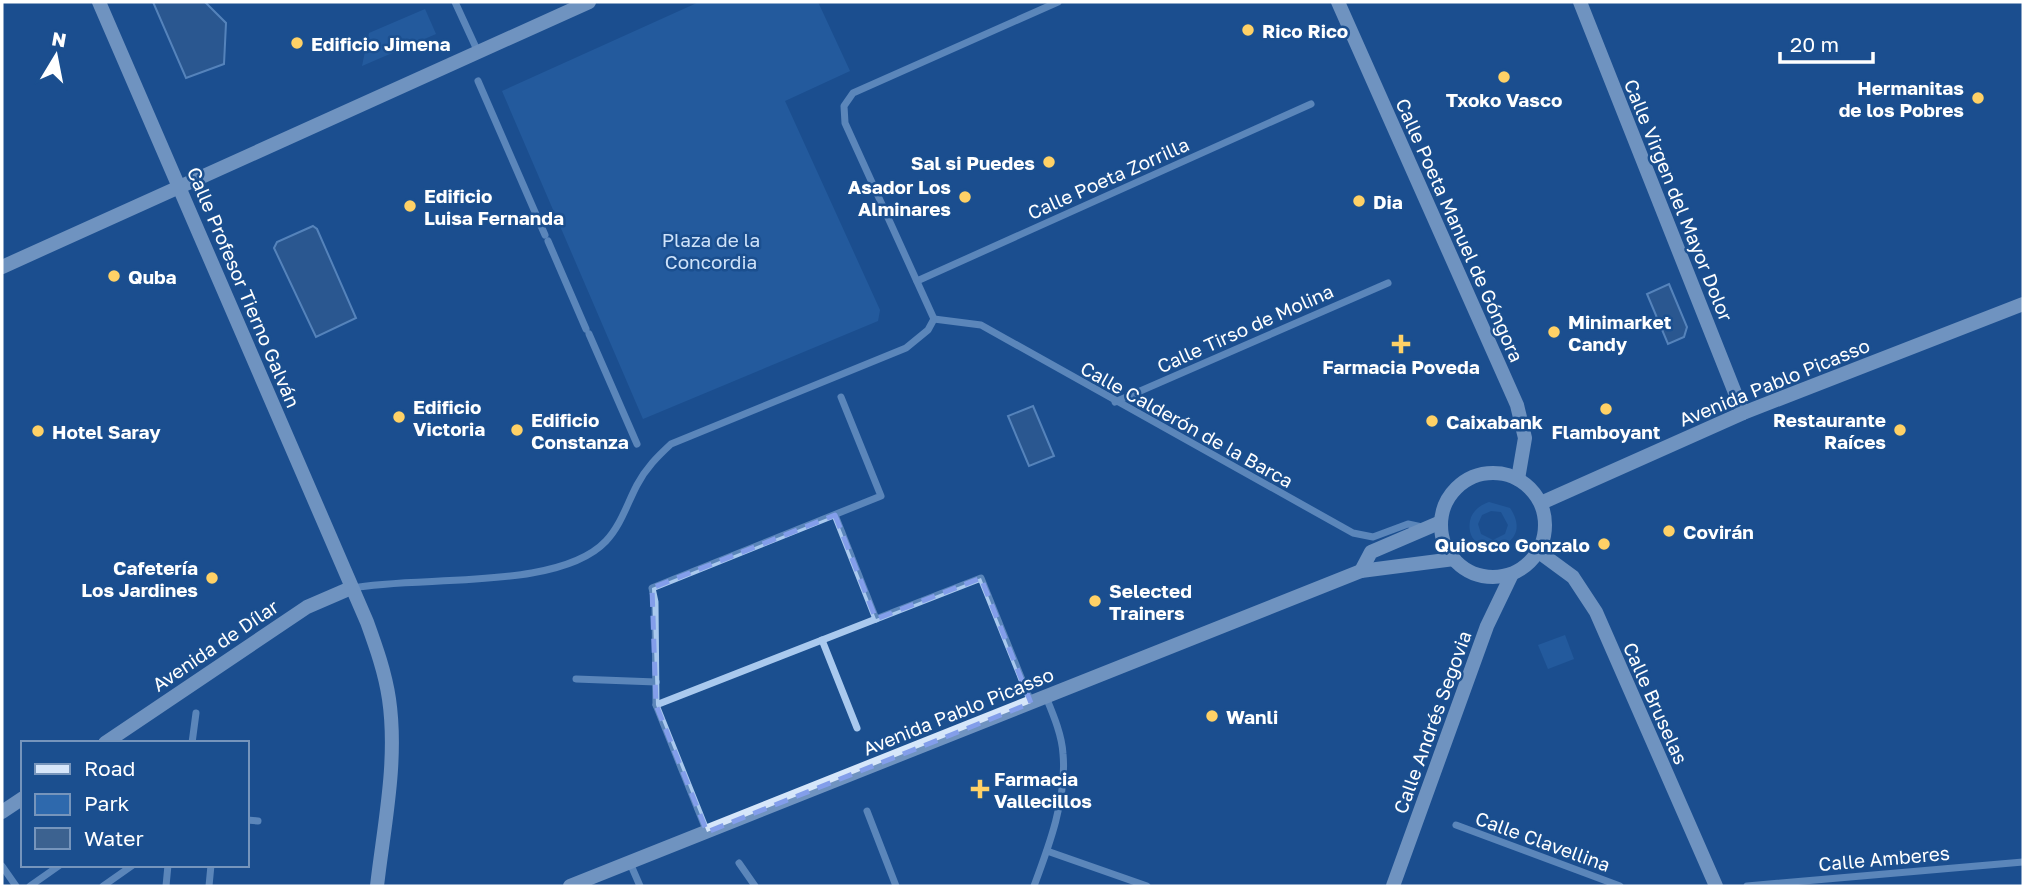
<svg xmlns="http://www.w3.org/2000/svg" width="2025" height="888" font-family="'Golos Text',sans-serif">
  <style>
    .green { fill: #2e69ad; fill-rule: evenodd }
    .water { fill: #3c6290; stroke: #9cc4f0; stroke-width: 2 }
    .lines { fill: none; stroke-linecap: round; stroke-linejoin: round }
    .street { stroke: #a9c9ee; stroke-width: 7 }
    .secondary { stroke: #d6e6fa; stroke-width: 14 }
    .marked { fill: none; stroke: #839eea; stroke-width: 5; stroke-dasharray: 14 9; stroke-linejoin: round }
    .poi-dot { fill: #ffd166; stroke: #1b4f8f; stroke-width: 2.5 }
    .labels { text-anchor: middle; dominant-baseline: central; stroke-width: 5; stroke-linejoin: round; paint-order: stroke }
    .poi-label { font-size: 19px; font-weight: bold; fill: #fff; stroke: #1b4f8f; text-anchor: start }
    .street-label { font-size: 19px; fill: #fff; stroke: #1b4f8f }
    .park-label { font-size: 19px; fill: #cfe3fa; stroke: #1b4f8f }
  </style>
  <rect width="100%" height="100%" fill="#1b4f8f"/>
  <g class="green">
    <polygon points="699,2 818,2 850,71 785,101 880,310 878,321 643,419 502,91"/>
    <polygon points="425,9 436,34 362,66 369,33"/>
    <path d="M1489,502L1510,508C1539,551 1463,563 1470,521C1472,511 1480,505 1489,502ZM1491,511L1501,512L1508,525L1505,534L1493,540L1481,534L1478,524L1482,515Z"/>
    <polygon points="1565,635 1574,659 1548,669 1538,645"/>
  </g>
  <g class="water">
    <polygon points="153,2 205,2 226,23 224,64 186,78"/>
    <polygon points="313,226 317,229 356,318 316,337 274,248 277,242"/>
    <polygon points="1669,284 1687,327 1684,337 1668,344 1647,294"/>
    <polygon points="1033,406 1054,456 1029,466 1008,416"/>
  </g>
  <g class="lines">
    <g class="street">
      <polyline points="455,2 478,52"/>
      <polyline points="478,81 545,235"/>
      <polyline points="548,241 586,329"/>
      <polyline points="917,281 1311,104"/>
      <polyline points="934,319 981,325 1353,533 1373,537 1408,524 1422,527"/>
      <polyline points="934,319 845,123 844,106 853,93 1058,2"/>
      <polyline points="589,334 637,444"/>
      <polyline points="1115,402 1388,283"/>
      <polyline points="835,515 876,619"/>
      <path d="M352,588C420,575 559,591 606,541C621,525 627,504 637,485C646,468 657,457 671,444L906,348L928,330L934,319"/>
      <polyline points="822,640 857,728"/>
      <polyline points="576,679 656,682"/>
      <polyline points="656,705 981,578 1031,702"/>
      <polyline points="192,743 196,713"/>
      <polyline points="867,811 896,886"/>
      <polyline points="247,820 258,821"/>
      <polyline points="1456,825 1620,886"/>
      <polyline points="707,832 656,705 655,602 652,588 881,496 841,397"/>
      <polyline points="1047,851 1147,886"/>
      <polyline points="630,863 640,886"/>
      <polyline points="739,863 755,886"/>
      <polyline points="2,866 16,886"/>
      <polyline points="30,886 60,865"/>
      <polyline points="103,886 133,865"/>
      <polyline points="166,886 168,865"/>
      <polyline points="209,886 211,865"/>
      <path d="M1034,886C1049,846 1067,798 1063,754C1062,735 1053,714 1046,697"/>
      <polyline points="1747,886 2023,862"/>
    </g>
    <g class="secondary">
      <path d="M99,2L367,622C376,647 385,672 389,699C398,761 384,825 377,886"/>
      <polyline points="1338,2 1517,405 1525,438 1518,479"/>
      <polyline points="1580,2 1743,413"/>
      <polyline points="2,267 589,2"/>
      <circle cx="1493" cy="525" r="52"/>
      <polyline points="1541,503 1743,413 2023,304"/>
      <polyline points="1539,552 1573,577 1596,612 1716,886"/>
      <polyline points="1361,571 1371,552 1441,522"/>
      <polyline points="105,743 307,607 351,588"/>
      <polyline points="2,812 23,798"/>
      <polyline points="570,886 1361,571 1454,559"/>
      <polyline points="1393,886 1487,626 1512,574"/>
    </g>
  </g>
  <path d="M0 0H2025V888H0ZM835,515L876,619L981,578L1031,703L707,832L656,705L652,588Z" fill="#1b4f8f" fill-opacity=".55" fill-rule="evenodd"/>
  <path class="marked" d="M835,515L876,619L981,578L1031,703L707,832L656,705L652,588Z"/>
  <g class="poi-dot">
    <circle cx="1248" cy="30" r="7"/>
    <circle cx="297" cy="43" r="7"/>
    <circle cx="1504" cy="77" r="7"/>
    <circle cx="1978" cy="98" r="7"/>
    <circle cx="1049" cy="162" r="7"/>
    <circle cx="965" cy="197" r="7"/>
    <circle cx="1359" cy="201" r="7"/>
    <circle cx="410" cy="206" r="7"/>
    <circle cx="114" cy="276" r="7"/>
    <circle cx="1554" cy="332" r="7"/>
    <path d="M1397.5 333.5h7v7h7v7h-7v7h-7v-7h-7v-7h7z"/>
    <circle cx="1606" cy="409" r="7"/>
    <circle cx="399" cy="417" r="7"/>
    <circle cx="1432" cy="421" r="7"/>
    <circle cx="517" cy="430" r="7"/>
    <circle cx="1900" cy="430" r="7"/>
    <circle cx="38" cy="431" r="7"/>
    <circle cx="1669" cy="531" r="7"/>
    <circle cx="1604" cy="544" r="7"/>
    <circle cx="212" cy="578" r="7"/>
    <circle cx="1095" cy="601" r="7"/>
    <circle cx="1212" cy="716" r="7"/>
    <path d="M976.5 778.5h7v7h7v7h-7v7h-7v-7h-7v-7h7z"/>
  </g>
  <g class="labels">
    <g class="poi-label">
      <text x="1262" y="30">Rico Rico</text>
      <text x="311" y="43">Edificio Jimena</text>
      <text x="1964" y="87" text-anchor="end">Hermanitas<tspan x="1964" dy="22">de los Pobres</tspan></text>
      <text x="1504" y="99" text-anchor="middle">Txoko Vasco</text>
      <text x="1035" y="162" text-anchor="end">Sal si Puedes</text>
      <text x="951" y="186" text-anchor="end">Asador Los<tspan x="951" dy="22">Alminares</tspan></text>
      <text x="424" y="195">Edificio<tspan x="424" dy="22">Luisa Fernanda</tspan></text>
      <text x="1373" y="201">Dia</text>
      <text x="128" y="276">Quba</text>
      <text x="1568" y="321">Minimarket<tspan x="1568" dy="22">Candy</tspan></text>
      <text x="1401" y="366" text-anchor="middle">Farmacia Poveda</text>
      <text x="413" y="406">Edificio<tspan x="413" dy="22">Victoria</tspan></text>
      <text x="531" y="419">Edificio<tspan x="531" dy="22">Constanza</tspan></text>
      <text x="1886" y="419" text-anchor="end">Restaurante<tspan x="1886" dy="22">Raíces</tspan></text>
      <text x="1446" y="421">Caixabank</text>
      <text x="52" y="431">Hotel Saray</text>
      <text x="1606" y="431" text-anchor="middle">Flamboyant</text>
      <text x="1683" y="531">Covirán</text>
      <text x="1590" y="544" text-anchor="end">Quiosco Gonzalo</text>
      <text x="198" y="567" text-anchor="end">Cafetería<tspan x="198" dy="22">Los Jardines</tspan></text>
      <text x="1109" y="590">Selected<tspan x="1109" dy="22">Trainers</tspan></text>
      <text x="1226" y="716">Wanli</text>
      <text x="994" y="778">Farmacia<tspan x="994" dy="22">Vallecillos</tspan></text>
    </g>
    <g class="street-label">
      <text transform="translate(1108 178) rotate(-24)">Calle Poeta Zorrilla</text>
      <text transform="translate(1679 200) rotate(68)">Calle Virgen del Mayor Dolor</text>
      <text transform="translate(1460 230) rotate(66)">Calle Poeta Manuel de Góngora</text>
      <text transform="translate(244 287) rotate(67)">Calle Profesor Tierno Galván</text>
      <text transform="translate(1245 328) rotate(-24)">Calle Tirso de Molina</text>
      <text transform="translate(1774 382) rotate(-22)">Avenida Pablo Picasso</text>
      <text transform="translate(1187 424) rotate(29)">Calle Calderón de la Barca</text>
      <text transform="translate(215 645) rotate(-34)">Avenida de Dílar</text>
      <text transform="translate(1656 703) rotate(66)">Calle Bruselas</text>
      <text transform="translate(958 711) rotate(-22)">Avenida Pablo Picasso</text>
      <text transform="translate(1432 722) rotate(-70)">Calle Andrés Segovia</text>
      <text transform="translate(1543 841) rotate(20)">Calle Clavellina</text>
      <text transform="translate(1884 858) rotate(-5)">Calle Amberes</text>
    </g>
    <g class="park-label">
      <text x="711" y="239">Plaza de la<tspan x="711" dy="22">Concordia</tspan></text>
    </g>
  </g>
  <rect width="2025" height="888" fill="none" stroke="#ffffff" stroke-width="7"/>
  <rect x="21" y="741" width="228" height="126" fill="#1b4f8f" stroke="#7695bc" stroke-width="2"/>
  <rect x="35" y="764" width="35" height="10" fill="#d6e6fa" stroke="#7695bc" stroke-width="2"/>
  <text x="84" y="776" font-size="21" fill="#ffffff">Road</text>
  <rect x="35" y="794" width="35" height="21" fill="#2e69ad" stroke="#7695bc" stroke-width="2"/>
  <text x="84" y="811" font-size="21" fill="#ffffff">Park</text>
  <rect x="35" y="828" width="35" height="21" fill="#3c6290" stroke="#7695bc" stroke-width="2"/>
  <text x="84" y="846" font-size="21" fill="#ffffff">Water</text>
  <g transform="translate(56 56) rotate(10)" stroke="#1b4f8f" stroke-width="5" paint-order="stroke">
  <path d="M0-5L12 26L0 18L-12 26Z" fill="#ffffff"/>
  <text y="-10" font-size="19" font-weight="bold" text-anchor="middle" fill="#ffffff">N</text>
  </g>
  <path d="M1780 52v10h93v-10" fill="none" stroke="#ffffff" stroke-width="3.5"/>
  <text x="1790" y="52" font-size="21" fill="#ffffff" stroke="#1b4f8f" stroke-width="5" paint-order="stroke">20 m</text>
</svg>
